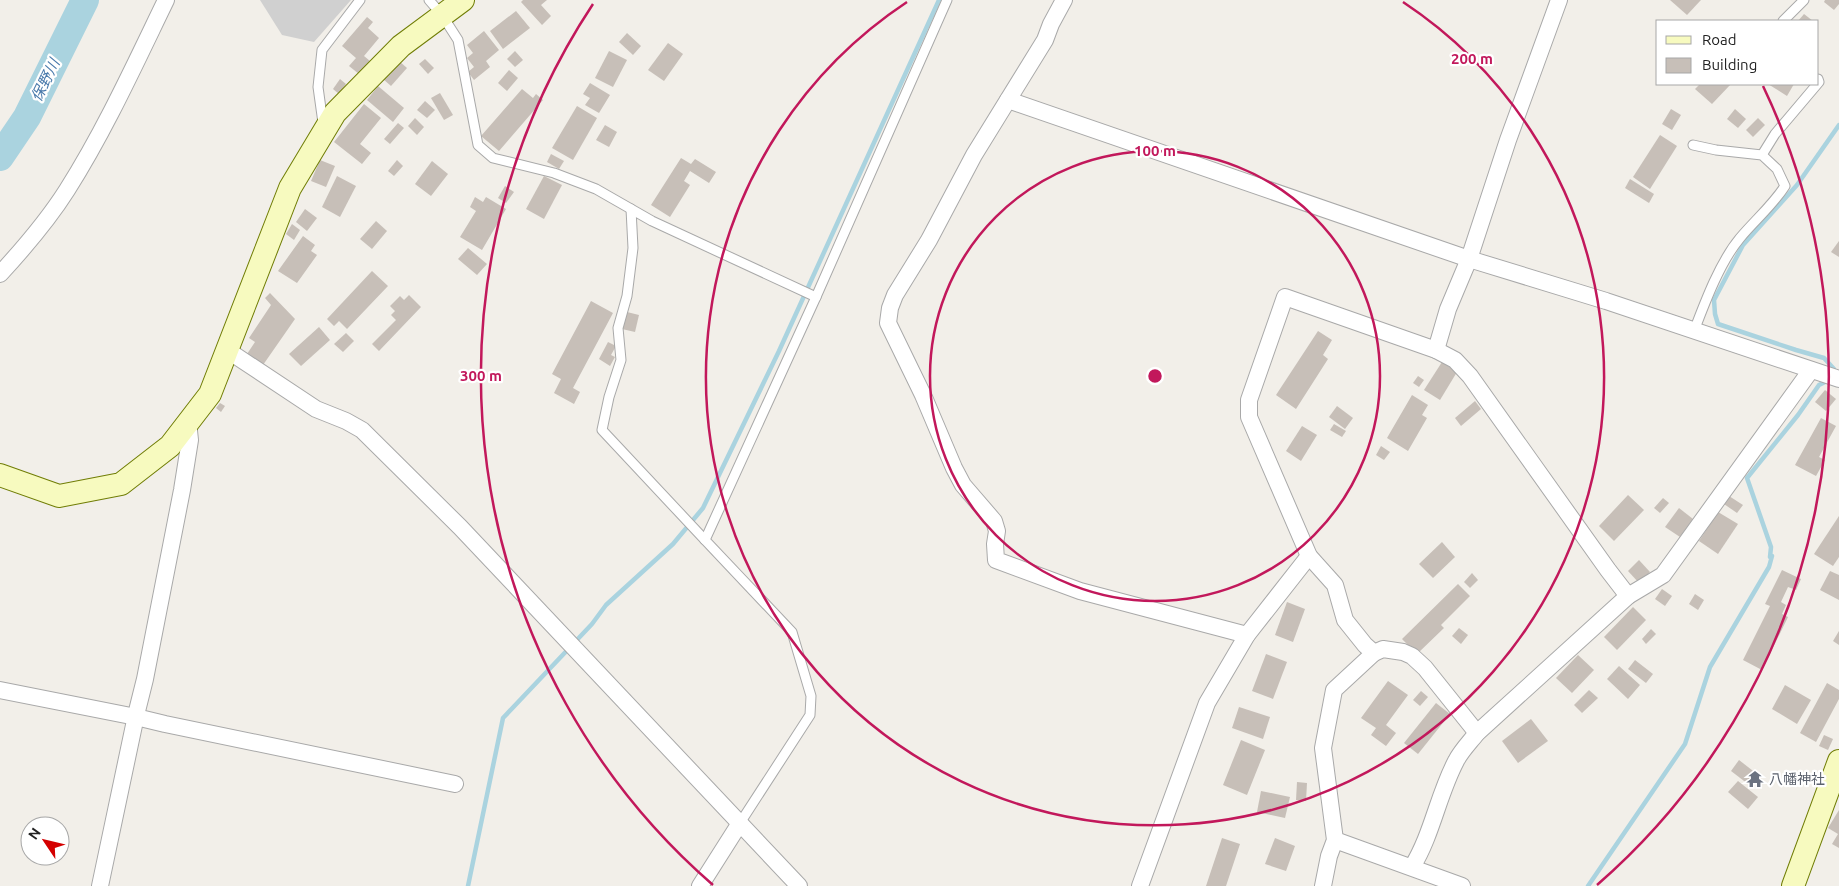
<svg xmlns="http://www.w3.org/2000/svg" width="1839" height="886" font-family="Ubuntu,'Noto Sans JP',sans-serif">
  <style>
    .religious { fill: #d0d0d0 }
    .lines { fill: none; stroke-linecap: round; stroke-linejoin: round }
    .stream { stroke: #aad3df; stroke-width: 4.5 }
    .river { stroke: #aad3df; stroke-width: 28 }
    .building { fill: #c7bfb8 }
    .lane-casing { stroke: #a9a9a9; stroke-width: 11 }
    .street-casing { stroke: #a9a9a9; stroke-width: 18 }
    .secondary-casing { stroke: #707d05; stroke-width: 24 }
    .lane { stroke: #fff; stroke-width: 9 }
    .street { stroke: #fff; stroke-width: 16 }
    .secondary { stroke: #f7fabf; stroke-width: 22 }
    .ring { fill: none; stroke: #c2185b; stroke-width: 2.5 }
    .labels { text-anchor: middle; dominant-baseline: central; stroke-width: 4.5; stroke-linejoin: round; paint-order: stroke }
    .worship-label { font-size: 14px; fill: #5b616d; stroke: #fff; text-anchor: start }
    .water-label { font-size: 15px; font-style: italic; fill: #4a7aab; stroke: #fff }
    .centre { fill: #c2185b; stroke: #fff; stroke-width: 2.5 }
    .ring-label { font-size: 15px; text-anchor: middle; font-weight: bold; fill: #c2185b; stroke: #fff; stroke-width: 4.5; stroke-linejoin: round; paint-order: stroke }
  </style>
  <rect width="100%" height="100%" fill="#f2efe9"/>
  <polygon class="religious" points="260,0 351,0 314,42 282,35"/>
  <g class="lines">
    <g class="stream">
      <polyline points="1832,373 1834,369 1824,358 1796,350 1718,324 1715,314 1714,300 1743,245 1797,185 1839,125"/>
      <polyline points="468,886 503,718 592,624 606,605 673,544 703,508 779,351 939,0"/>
      <polyline points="1588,886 1685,744 1710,667 1769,567 1772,556 1770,557 1771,547 1747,478 1798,415 1819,385 1829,380"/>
    </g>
    <polyline class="river" points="0,157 27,117 85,0"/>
  </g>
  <g class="building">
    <polygon points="523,0 547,0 541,5 551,16 542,25 521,2"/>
    <polygon points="1670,0 1701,0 1687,15"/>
    <polygon points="1825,0 1839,0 1839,4 1834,10 1824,2"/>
    <polygon points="516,11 530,28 503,49 490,31"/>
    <polygon points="1804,14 1813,21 1798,21"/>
    <polygon points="367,17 373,22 368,28 379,38 364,56 370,61 359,74 349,66 356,58 342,46"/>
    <polygon points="484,31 499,50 486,61 490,67 474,80 468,72 474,67 467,58 473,53 467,45"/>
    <polygon points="627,33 641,46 633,55 619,42"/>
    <polygon points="668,43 683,54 664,81 648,70"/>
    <polygon points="515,51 523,60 515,67 507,59"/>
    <polygon points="609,51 627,60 613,87 595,78"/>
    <polygon points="425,59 434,68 428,74 419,64"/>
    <polygon points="399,61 407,68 391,86 383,79"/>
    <polygon points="509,70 518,78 507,91 498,83"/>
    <polygon points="340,79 346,84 339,94 333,89"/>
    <polygon points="590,83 610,95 599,113 585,105 590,98 583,94"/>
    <polygon points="1700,84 1731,84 1712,104 1695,89"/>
    <polygon points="1768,84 1794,84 1787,96"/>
    <polygon points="378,86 404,108 393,122 367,100"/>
    <polygon points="522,89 533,98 536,94 543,100 499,151 481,136"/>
    <polygon points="440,93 453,115 444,120 431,98"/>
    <polygon points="425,101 435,110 427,118 417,110"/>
    <polygon points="364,104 381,118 360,144 371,153 362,164 334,142"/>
    <polygon points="577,106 597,118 573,160 552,148"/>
    <polygon points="1671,109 1681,115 1672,130 1662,124"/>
    <polygon points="1735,109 1746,119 1738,128 1727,119"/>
    <polygon points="415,118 424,127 417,135 408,126"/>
    <polygon points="1758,118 1765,125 1753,137 1746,130"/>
    <polygon points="398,123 404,128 390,144 384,139"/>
    <polygon points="605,125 617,132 609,147 596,140"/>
    <polygon points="1660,135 1677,146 1650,189 1633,177"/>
    <polygon points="551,154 564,161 559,169 547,162"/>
    <polygon points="681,158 691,164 695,159 716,172 709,183 690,171 684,181 690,185 670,217 651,205"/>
    <polygon points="320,160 335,166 326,187 311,181"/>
    <polygon points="397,160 403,166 394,176 388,171"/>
    <polygon points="432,161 448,174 431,196 415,184"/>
    <polygon points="337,176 356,186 340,217 322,207"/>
    <polygon points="544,176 562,185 544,219 526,209"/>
    <polygon points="1630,179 1654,194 1649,203 1625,188"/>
    <polygon points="505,186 514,192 506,203 498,198"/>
    <polygon points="475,197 483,202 486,197 506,209 482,250 460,237 476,211 470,207"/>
    <polygon points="305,209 317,218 307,231 296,222"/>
    <polygon points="376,221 387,231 372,249 360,239"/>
    <polygon points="292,224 300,230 294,240 286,234"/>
    <polygon points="303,236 315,245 311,251 317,255 297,283 278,271"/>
    <polygon points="1839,241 1839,257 1831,252"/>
    <polygon points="468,248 487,264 477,275 458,259"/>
    <polygon points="372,271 388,286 347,329 339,321 334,326 327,319"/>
    <polygon points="270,293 295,319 263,365 247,354 255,342 249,338 271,305 265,298"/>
    <polygon points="409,295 421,307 379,351 372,344 396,320 391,315 395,311 390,306 400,296 404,300"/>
    <polygon points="591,301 613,313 573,388 580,392 574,404 554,393 561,379 552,374"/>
    <polygon points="627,312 639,315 635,332 622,329"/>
    <polygon points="319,327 330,340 301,366 289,354"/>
    <polygon points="1318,331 1332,340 1323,355 1328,359 1296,409 1276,395"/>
    <polygon points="346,333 354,341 343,352 334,344"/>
    <polygon points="608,342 616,346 611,355 615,357 610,366 599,359"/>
    <polygon points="1442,362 1457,372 1440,400 1424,390"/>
    <polygon points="1418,376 1424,380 1419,387 1413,383"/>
    <polygon points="1825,390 1836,399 1826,411 1815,402"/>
    <polygon points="1412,395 1428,405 1422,415 1427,418 1408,451 1387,438"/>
    <polygon points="1475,401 1481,409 1461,426 1455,418"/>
    <polygon points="220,403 225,406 221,412 216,408"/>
    <polygon points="1337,406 1353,418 1345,429 1329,417"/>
    <polygon points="1821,418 1836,426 1819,457 1825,460 1816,476 1795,465"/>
    <polygon points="1334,424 1346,431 1342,437 1330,430"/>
    <polygon points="1302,426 1317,435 1301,461 1286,451"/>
    <polygon points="1381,446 1390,452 1384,460 1376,455"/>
    <polygon points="1628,495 1644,510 1614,541 1599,526"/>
    <polygon points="1729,496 1743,505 1737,513 1724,504"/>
    <polygon points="1663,498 1669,503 1660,513 1654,508"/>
    <polygon points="1679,508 1693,519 1680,537 1665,527"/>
    <polygon points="1718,512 1738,524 1718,554 1699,541"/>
    <polygon points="1839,516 1839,557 1833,566 1814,554"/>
    <polygon points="1442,542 1455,557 1433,578 1419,564"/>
    <polygon points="1639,560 1650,572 1639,583 1628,571"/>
    <polygon points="1782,570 1801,579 1796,590 1788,587 1781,602 1786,605 1782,614 1788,617 1762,670 1743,660 1770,606 1765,604"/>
    <polygon points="1830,571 1839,575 1839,600 1820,590"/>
    <polygon points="1472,573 1478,580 1470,588 1464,582"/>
    <polygon points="1458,584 1470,596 1441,625 1444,628 1417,654 1402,639"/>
    <polygon points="1662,589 1672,596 1665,606 1655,599"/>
    <polygon points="1695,594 1704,600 1698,610 1689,604"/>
    <polygon points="1287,602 1305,609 1293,642 1275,635"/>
    <polygon points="1633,607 1646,620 1617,650 1604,637"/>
    <polygon points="1459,628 1468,635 1461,644 1452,636"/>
    <polygon points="1651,629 1656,634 1646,644 1642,639"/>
    <polygon points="1839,631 1839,645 1833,641"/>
    <polygon points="1266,654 1287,662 1273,699 1252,691"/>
    <polygon points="1578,655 1594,670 1572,693 1556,678"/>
    <polygon points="1635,660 1653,674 1646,683 1628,669"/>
    <polygon points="1619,666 1640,685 1628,699 1607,679"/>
    <polygon points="1388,681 1408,695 1386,725 1396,733 1386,746 1371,735 1376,728 1361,718"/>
    <polygon points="1827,683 1839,690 1839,699 1816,742 1800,733"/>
    <polygon points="1785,685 1811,700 1797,724 1772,709"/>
    <polygon points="1589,690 1598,698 1582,713 1574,705"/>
    <polygon points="1421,691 1428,697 1420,706 1413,700"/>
    <polygon points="1436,703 1450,714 1418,754 1404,743"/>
    <polygon points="1239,707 1270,717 1263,739 1232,728"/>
    <polygon points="1531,719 1548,741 1518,763 1502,741"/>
    <polygon points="1824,735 1833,739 1828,750 1819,746"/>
    <polygon points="1241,740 1265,750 1247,795 1223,785"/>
    <polygon points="1739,760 1757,774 1748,784 1731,771"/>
    <polygon points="1738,781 1758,797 1748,809 1728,792"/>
    <polygon points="1297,782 1307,783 1306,801 1296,800"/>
    <polygon points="1261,791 1290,797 1285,818 1257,812"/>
    <polygon points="1839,810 1839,848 1832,844 1838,834 1828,828"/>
    <polygon points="1222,838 1240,844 1226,886 1206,886"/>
    <polygon points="1275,838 1295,846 1286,871 1265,864"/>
  </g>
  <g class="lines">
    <g class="lane-casing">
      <g id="lane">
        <polyline points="429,0 442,15 458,40 478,145 493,158 554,173 596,189 652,221 816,297"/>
        <polyline points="1783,21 1804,0"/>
        <polyline points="323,123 318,87 322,50 360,0"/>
        <path d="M1693,145L1716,150L1762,155L1777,169L1785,186C1772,206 1755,220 1740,238C1720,262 1705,302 1694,331"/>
        <polyline points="1762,155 1775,134 1819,82 1818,79"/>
        <polyline points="631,209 633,248 627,296 618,328 621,360 609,397 602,430 705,540"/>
        <polyline points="740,823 810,715 811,696 792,632 705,540 816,297 947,0"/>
      </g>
    </g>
    <g class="street-casing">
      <g id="street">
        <polyline points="1064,0 1051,24 1045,40 974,155 929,240 895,295 890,308 888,323 923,395 954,468 963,485 994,521 997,531 995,544 996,560 1080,591 1247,635"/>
        <polyline points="1008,100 1469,259 1606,301 1839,379"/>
        <path d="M0,274C24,248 48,220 67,190C105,130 135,64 166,0"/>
        <polyline points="227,350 316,409 346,421 362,430 460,527 799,886"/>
        <polyline points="1436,350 1448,309 1469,259 1508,140 1559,0"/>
        <polyline points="1374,653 1365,645 1345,620 1335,585 1309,556 1249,417 1249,400 1285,297 1436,350 1455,360 1470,376 1608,570 1628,596"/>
        <polyline points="0,690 136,717 165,724 455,784"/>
        <polyline points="1335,840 1462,886"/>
        <path d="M1412,867C1432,835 1438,795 1456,761C1461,751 1470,742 1477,733L1628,596L1663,575L1811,370"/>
        <polyline points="100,886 137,711 145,679 182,490 190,440 188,422"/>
        <polyline points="700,886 740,823"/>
        <polyline points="1140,886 1207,703 1247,635 1309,556"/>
        <polyline points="1323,886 1329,856 1335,840 1323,748 1334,690 1374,653 1383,649 1403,652 1412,656 1425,668 1477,733"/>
      </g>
    </g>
    <g class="secondary-casing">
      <g id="secondary">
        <polyline points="0,475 59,496 121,484 170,446 210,394 290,188 335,113 401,46 463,0"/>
        <polyline points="1793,886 1839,761"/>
      </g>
    </g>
    <use href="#lane" class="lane"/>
    <use href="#street" class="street"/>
    <use href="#secondary" class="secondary"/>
  </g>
  <g class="ring">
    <circle cx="1155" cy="376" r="225"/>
    <path d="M1403 2A449 449 0 1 1 907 2"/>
    <path d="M713 885A674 674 0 0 1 593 4M1763 86A674 674 0 0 1 1597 885"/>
  </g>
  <defs>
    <g id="temple-bare" transform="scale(1.35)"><path d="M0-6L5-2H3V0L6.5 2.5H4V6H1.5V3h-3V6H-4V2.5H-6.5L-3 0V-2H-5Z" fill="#6b7280" stroke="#fff" stroke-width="2.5" paint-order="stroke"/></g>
  </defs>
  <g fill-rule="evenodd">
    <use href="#temple-bare" x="1755" y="779"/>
  </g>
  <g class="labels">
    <g class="worship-label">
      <text x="1769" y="779">八幡神社</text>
    </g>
    <g class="water-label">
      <text transform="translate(45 80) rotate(-64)">保野川</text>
    </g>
  </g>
  <circle cx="1155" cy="376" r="8" class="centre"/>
  <g class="ring-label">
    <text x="1472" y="64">200 m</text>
    <text x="1155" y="156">100 m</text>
    <text x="481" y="381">300 m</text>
  </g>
  <rect x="1656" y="20" width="162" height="65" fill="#ffffff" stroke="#a7a7a7"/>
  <rect x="1666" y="36" width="25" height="8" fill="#f7fabf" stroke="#a7a7a7"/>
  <text x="1702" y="45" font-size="15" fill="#222222">Road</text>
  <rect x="1666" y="58" width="25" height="15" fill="#c7bfb8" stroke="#a7a7a7"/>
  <text x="1702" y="70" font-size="15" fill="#222222">Building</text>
  <g transform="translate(45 841) rotate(305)"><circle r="24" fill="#ffffff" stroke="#a7a7a7"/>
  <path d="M0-4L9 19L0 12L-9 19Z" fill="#d40000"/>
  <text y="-8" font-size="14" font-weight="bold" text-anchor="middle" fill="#222222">N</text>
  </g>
</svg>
